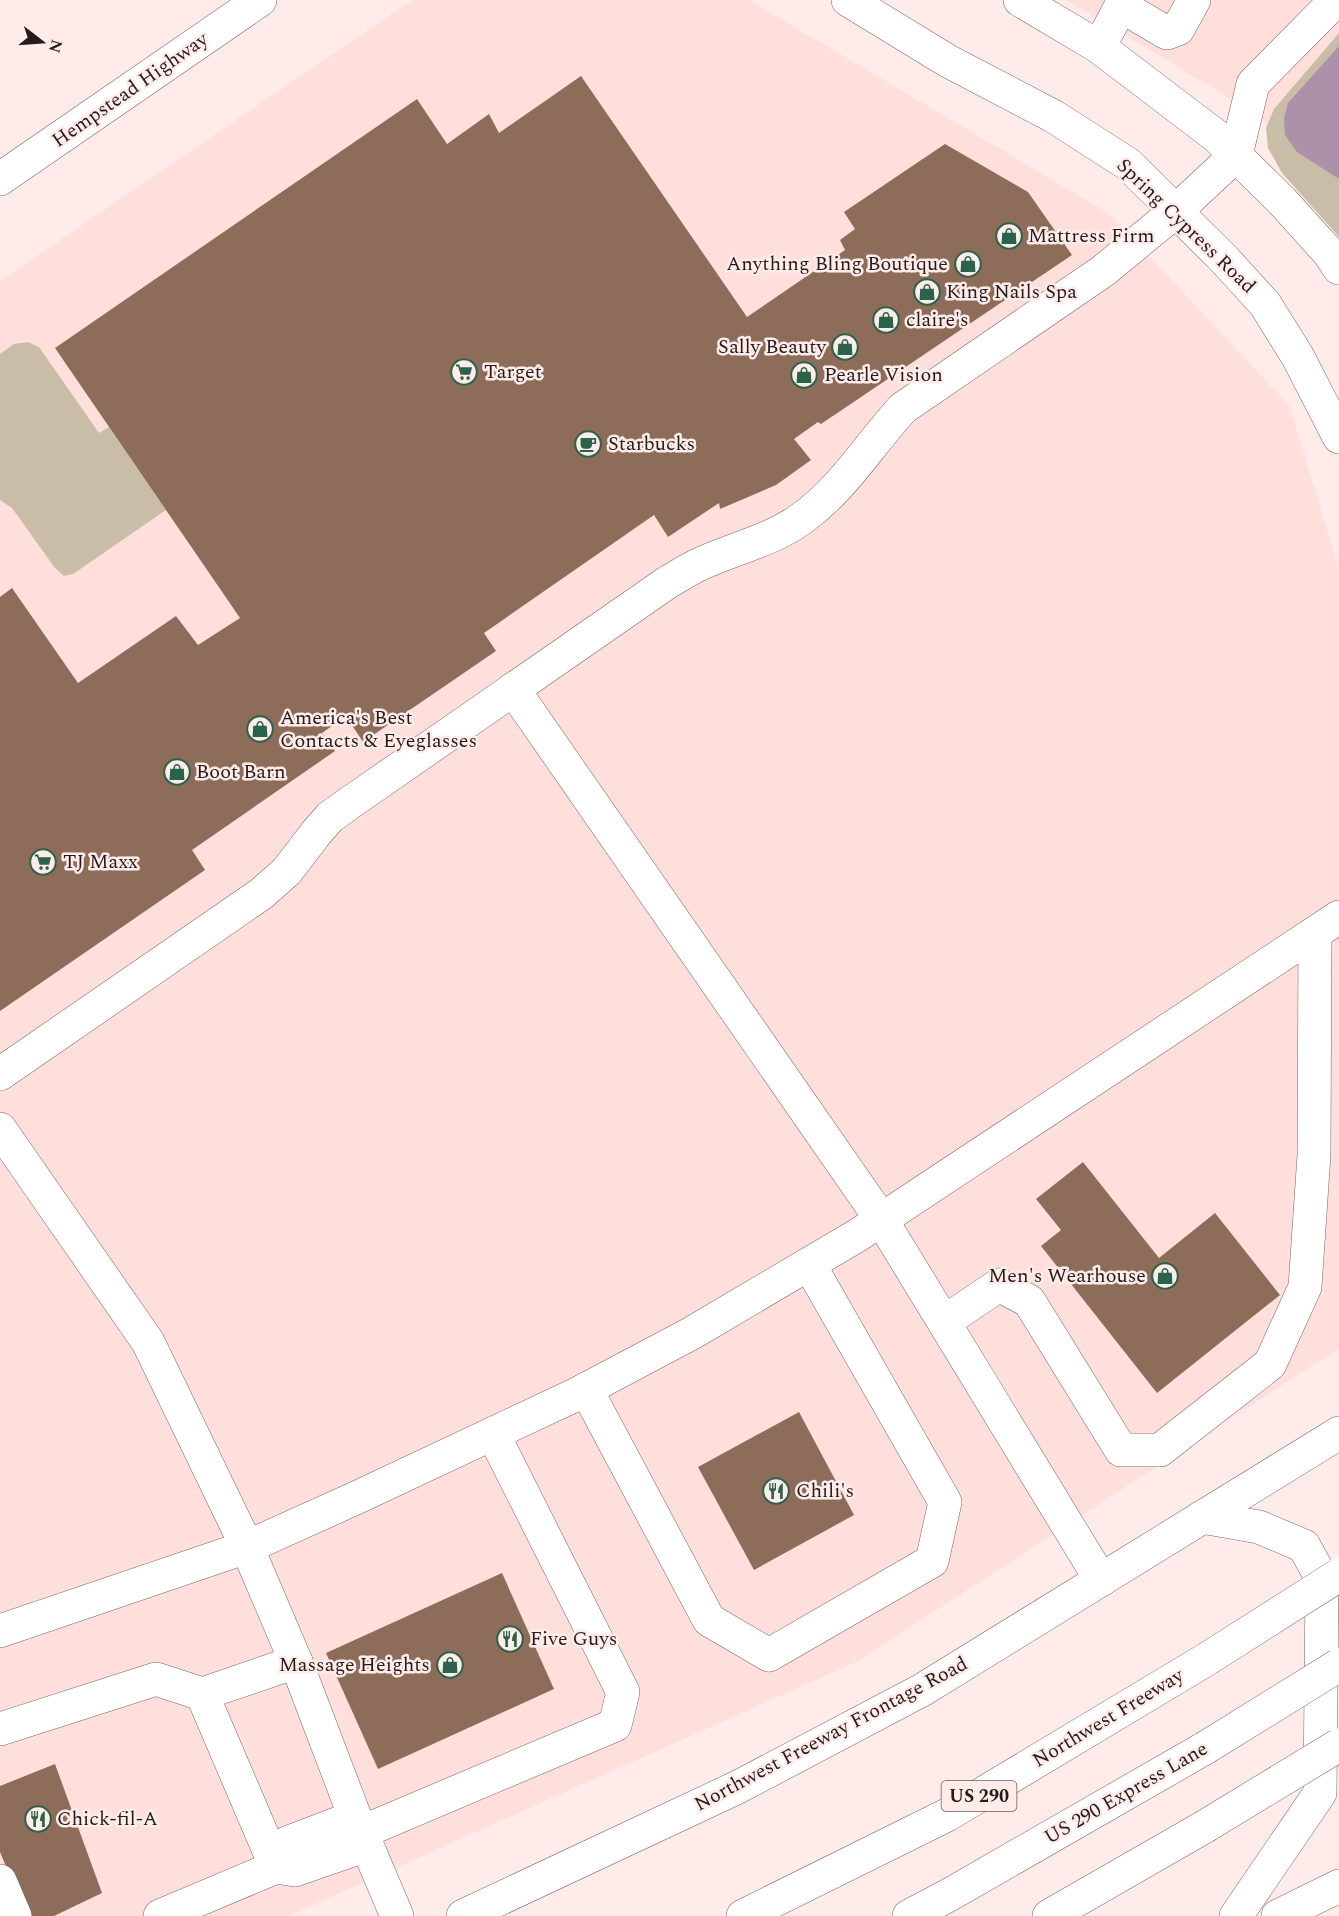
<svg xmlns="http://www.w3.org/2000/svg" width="1339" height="1916" font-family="Spectral,serif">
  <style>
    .built { fill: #ffdfdb }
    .green { fill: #c9bda8 }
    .water { fill: #ad90aa }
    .building { fill: #8d6d5a }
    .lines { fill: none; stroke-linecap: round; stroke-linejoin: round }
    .minor-casing { stroke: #796563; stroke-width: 34 }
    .major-casing { stroke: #796563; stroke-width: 34 }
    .highway-casing { stroke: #796563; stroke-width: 34 }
    .minor { stroke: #fff; stroke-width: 33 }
    .major { stroke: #fff; stroke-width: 33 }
    .highway { stroke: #fff; stroke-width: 33 }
    .highway-bridge-casing { stroke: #796563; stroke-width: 34; stroke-linecap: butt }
    .highway-bridge { stroke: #fff; stroke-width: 33 }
    .labels { text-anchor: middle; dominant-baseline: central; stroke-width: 5; stroke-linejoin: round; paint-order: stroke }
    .shield { fill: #ffecea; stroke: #665a59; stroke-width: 1.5 }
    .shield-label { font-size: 18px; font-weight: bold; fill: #241c1b }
    .street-label { font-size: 20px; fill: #241c1b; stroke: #ffecea }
    .poi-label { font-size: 20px; fill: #241c1b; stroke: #ffecea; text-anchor: start }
  </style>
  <rect width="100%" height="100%" fill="#ffecea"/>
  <g class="built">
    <polygon points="412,0 749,0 1108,213 1289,405 1339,569 1339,1348 858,1661 288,1916 0,1916 0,281"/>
    <polygon points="1066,0 1339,0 1339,202 1285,135 1213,88"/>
  </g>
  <g class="green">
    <polygon points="1339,33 1339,237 1282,173 1268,148 1266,128 1274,109"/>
    <polygon points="28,342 39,347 99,433 109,427 166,510 73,574 64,576 55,568 12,508 0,500 0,354 14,344"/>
  </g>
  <polygon class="water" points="1339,46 1339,179 1297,152 1285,135 1284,118 1288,103"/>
  <g class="building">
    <polygon points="581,76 747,317 845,250 840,240 855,229 844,212 945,144 1028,192 1072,255 821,424 818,422 794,439 811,460 776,485 720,509 719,503 668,537 654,515 484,633 496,651 363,742 346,716 322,733 335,751 192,850 205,870 0,1011 0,597 12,588 78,683 176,616 198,645 240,618 55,348 417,99 447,144 489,114 499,133"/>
    <polygon points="1083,1162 1159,1258 1215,1213 1280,1295 1157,1393 1041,1246 1061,1230 1036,1199"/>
    <polygon points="799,1412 854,1515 754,1570 698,1467"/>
    <polygon points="502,1573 554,1689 378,1769 326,1653"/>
    <polygon points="55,1764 102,1893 54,1916 27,1916 0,1852 0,1786"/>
  </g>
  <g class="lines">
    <g class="minor-casing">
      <g id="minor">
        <polyline points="848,0 948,61 1053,116 1128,164 1223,258 1265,304 1298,357 1339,437"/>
        <polyline points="1020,0 1099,47 1216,136 1282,201 1329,253 1339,268"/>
        <polyline points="1099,47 1121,6 1167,33 1178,29 1194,0"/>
        <polyline points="0,179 260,0"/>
        <polyline points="513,689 881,1219 1101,1580"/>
        <path d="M0,1074L261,894L287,871L316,833L330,817L351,802L668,582C677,577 686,571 696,566C730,549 769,542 801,519C844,488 868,446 903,408L1103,271L1176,211L1236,155L1253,84L1336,0"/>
        <polyline points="0,1129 148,1342 247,1547 296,1662 355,1817 397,1916"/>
        <polyline points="944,1322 999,1285 1029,1301 1121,1450 1160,1450 1270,1364 1305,1287 1314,1155 1315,933"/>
        <polyline points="586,1389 709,1620 769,1655 932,1561 945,1502 809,1264"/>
        <polyline points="0,1631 247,1547 358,1497 575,1395 692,1333 858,1235 1339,917"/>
        <polyline points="202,1694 276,1867"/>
        <polyline points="0,1729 156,1679 202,1694 296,1662"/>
        <polyline points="362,1832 615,1725 623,1692 493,1434"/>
        <polyline points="276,1867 287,1843 355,1817"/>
        <polyline points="0,1881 15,1916"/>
        <polyline points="160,1916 276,1867 295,1870 367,1845"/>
      </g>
    </g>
    <g class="major-casing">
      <g id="major">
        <polyline points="1202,1517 1259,1527 1304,1546 1322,1579 1320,1793 1236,1916"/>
        <polyline points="463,1916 738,1787 922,1690 1339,1433"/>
        <polyline points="1278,1916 1339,1886"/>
      </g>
    </g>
    <g class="highway-casing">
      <g id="highway">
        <polyline points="743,1916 947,1815 1207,1659"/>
        <polyline points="909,1916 949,1895 1205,1748"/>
        <polyline points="1049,1916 1204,1827"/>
      </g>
    </g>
    <use href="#minor" class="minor"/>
    <use href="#major" class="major"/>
    <use href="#highway" class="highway"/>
    <g class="highway-bridge-casing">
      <g id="highway-bridge">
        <polyline points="1207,1659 1339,1575"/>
        <polyline points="1205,1748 1339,1665"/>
        <polyline points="1204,1827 1339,1745"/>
      </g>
    </g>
    <use href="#highway-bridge" class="highway-bridge"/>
  </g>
  <defs>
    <g id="shop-ring" transform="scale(1.35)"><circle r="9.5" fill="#ffecea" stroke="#2a624a" stroke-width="1.5"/><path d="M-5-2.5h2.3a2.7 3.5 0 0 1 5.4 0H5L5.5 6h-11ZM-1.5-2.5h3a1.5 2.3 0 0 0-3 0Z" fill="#2a624a"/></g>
    <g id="supermarket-ring" transform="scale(1.35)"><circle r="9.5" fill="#ffecea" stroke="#2a624a" stroke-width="1.5"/><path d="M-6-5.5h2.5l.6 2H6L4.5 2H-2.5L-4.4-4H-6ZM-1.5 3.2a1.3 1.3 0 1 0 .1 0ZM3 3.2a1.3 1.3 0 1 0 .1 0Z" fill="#2a624a"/></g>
    <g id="cafe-ring" transform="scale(1.35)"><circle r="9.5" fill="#ffecea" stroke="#2a624a" stroke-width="1.5"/><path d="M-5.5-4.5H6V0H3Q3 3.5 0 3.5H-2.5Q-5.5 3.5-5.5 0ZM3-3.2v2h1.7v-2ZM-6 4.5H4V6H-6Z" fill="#2a624a"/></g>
    <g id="restaurant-ring" transform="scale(1.35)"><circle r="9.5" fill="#ffecea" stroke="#2a624a" stroke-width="1.5"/><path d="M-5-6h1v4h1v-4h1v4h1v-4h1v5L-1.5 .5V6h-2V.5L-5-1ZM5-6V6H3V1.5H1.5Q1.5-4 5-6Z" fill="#2a624a"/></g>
  </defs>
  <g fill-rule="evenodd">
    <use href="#shop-ring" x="1009" y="236"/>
    <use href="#shop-ring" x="968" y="264"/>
    <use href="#shop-ring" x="927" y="292"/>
    <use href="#shop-ring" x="886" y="320"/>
    <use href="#shop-ring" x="845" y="347"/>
    <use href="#supermarket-ring" x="464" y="372"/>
    <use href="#shop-ring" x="804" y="375"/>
    <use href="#cafe-ring" x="588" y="444"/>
    <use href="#shop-ring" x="260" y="729"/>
    <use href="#shop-ring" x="177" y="772"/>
    <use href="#supermarket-ring" x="43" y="862"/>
    <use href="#shop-ring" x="1165" y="1276"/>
    <use href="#restaurant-ring" x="776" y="1491"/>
    <use href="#restaurant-ring" x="510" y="1639"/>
    <use href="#shop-ring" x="450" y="1665"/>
    <use href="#restaurant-ring" x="38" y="1819"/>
  </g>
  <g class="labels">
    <rect class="shield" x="941.5" y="1781" width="75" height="30" rx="4.5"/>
    <g class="shield-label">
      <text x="979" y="1796">US 290</text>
    </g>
    <g class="street-label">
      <text transform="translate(130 90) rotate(-35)">Hempstead Highway</text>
      <text transform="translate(1186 226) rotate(44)">Spring Cypress Road</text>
      <text transform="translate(1108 1718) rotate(-31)">Northwest Freeway</text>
      <text transform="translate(831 1734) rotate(-28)">Northwest Freeway Frontage Road</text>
      <text transform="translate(1126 1793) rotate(-30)">US 290 Express Lane</text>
    </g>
    <g class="poi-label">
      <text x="1028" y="236">Mattress Firm</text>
      <text x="948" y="264" text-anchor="end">Anything Bling Boutique</text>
      <text x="946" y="292">King Nails Spa</text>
      <text x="906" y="320">claire's</text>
      <text x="826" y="347" text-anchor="end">Sally Beauty</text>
      <text x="484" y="372">Target</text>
      <text x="824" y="375">Pearle Vision</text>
      <text x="608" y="444">Starbucks</text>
      <text x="280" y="718">America's Best<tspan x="280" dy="23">Contacts &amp; Eyeglasses</tspan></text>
      <text x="196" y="772">Boot Barn</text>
      <text x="63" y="862">TJ Maxx</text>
      <text x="1146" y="1276" text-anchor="end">Men's Wearhouse</text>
      <text x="796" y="1491">Chili's</text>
      <text x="530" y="1639">Five Guys</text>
      <text x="430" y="1665" text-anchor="end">Massage Heights</text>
      <text x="57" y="1819">Chick-fil-A</text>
    </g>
  </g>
  <g transform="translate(42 42) rotate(107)" stroke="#ffecea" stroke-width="4.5" paint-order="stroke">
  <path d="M0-4.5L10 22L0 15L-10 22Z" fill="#241c1b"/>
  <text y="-9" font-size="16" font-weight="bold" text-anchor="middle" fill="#241c1b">N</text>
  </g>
</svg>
